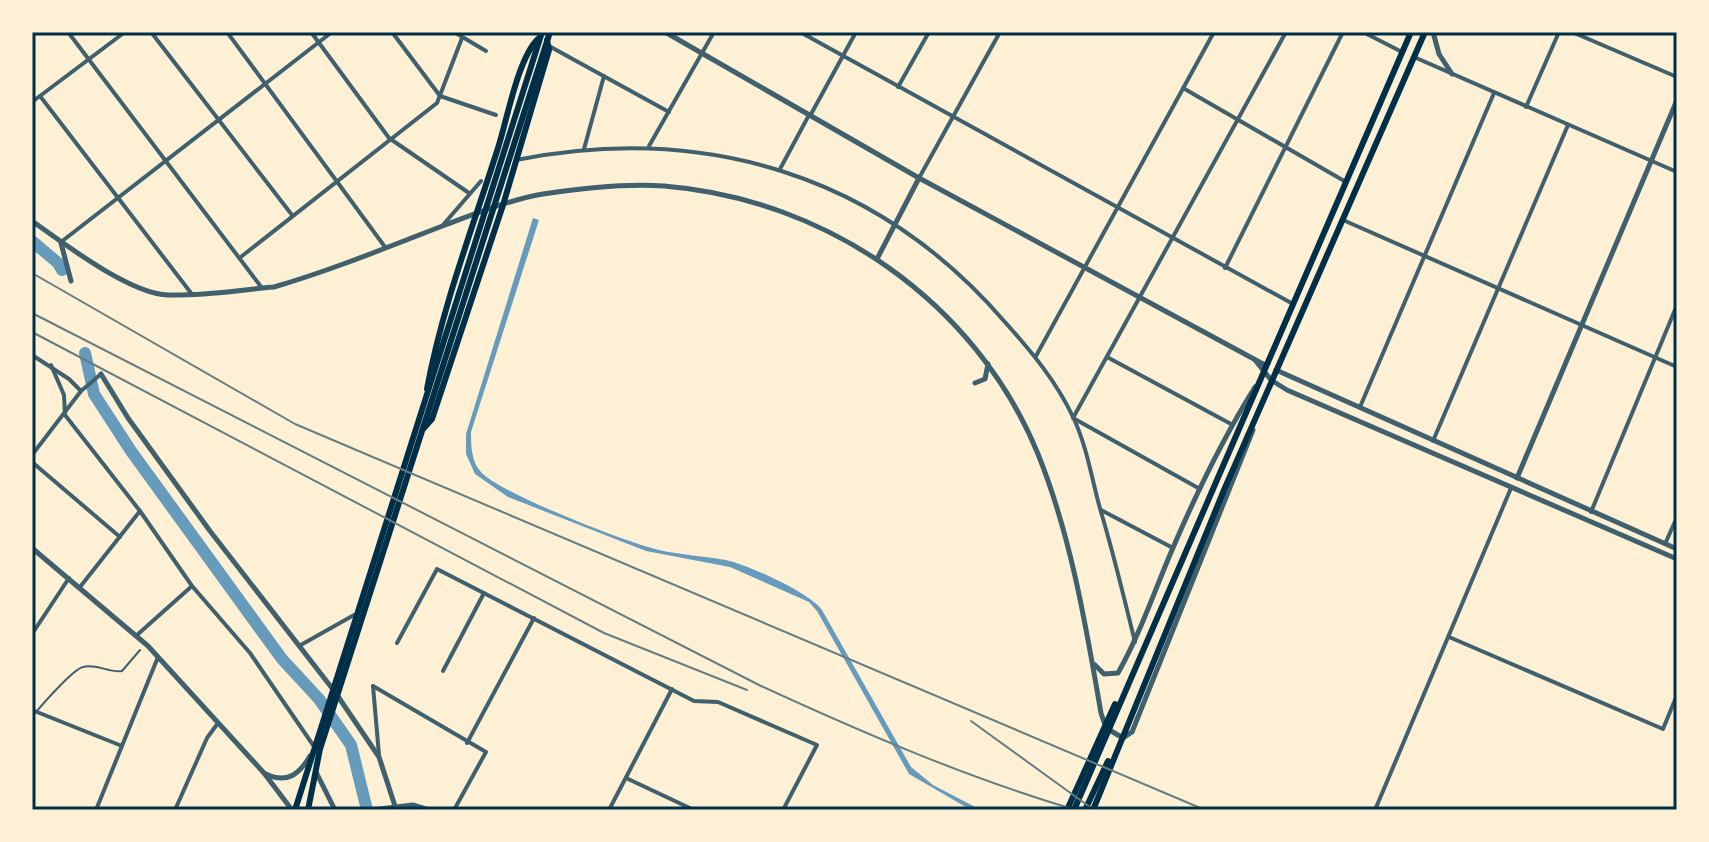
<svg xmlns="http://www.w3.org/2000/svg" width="1709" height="842" font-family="Rubik,sans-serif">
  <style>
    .water { fill: #669bbc }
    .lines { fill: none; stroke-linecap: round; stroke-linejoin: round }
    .river { stroke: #669bbc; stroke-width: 12 }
    .service { stroke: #3f606c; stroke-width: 2 }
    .minor { stroke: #3f606c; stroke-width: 4 }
    .tertiary { stroke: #3f606c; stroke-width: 5 }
    .secondary { stroke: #003049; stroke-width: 6 }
    .rail { stroke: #657d81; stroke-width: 2 }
    .neatline { fill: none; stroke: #003049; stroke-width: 3 }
  </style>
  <rect width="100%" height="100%" fill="#fdf0d5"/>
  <path class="water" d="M533,218L539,220L471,432C471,445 471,461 481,472C499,493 628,543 659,550C681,555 704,556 726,560C748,565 809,592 822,610L911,767L933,785L981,810H971L909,774L817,611L809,602L730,567L646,551L508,497L475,474L466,454V434Z"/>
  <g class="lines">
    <g class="river">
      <polyline points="32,241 58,263 62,270"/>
      <polyline points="85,353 94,394 131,451 282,659 319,699 351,745 367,810"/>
    </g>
    <path class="service" d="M32,717C40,707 73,669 83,667C95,663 109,673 122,671L140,650"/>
    <g class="minor">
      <polyline points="68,32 262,288"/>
      <polyline points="151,32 292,215"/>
      <polyline points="227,32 385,247"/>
      <polyline points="311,32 389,138 469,193"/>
      <polyline points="392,32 440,96 496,115"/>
      <polyline points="454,32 486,51"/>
      <polyline points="800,32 1293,304"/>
      <polyline points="1363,32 1402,52"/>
      <polyline points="1572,32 1677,77"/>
      <polyline points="549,46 669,112"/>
      <polyline points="1414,57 1677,172"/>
      <polyline points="898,87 929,32"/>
      <polyline points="1183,88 1346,182"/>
      <polyline points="40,96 191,293"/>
      <polyline points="32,102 125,32"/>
      <polyline points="1526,107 1559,32"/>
      <polyline points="810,116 856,32"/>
      <polyline points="649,146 714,32"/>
      <polyline points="584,149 604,76"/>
      <path d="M516,160C704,123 877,174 1004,321C1031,351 1057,382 1074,419C1088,450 1092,481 1101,512C1114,555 1124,598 1135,642"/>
      <polyline points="780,169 809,115"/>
      <polyline points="919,178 1000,32"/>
      <polyline points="1343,220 1677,367"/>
      <polyline points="443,225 481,181"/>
      <polyline points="61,242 332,32"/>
      <polyline points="242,256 437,103 462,38"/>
      <polyline points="1225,268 1343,32"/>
      <polyline points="32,355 69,379 81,391 101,374"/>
      <polyline points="1036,356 1214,32"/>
      <polyline points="1107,357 1231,424"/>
      <polyline points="51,365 64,395 65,415 140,511 192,586 250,653 313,745"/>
      <polyline points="1360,407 1494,93"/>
      <polyline points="1433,441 1568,125"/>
      <polyline points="32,455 81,391"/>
      <polyline points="32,462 120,537"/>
      <polyline points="1200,489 1073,418 1286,32"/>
      <polyline points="1101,510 1173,548"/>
      <polyline points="1591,512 1677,305"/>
      <polyline points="1665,544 1677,517"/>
      <polyline points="80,587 140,511"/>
      <polyline points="32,634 69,578"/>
      <polyline points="137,635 192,586"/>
      <polyline points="1449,637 1663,729 1677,695"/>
      <polyline points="397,643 437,569 694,701 718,702 817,745 783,810"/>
      <polyline points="299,646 354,615"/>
      <polyline points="443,671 484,593"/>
      <polyline points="373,686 486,752 454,810"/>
      <polyline points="373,686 379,755"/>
      <polyline points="32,710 122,746"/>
      <polyline points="467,743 534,618"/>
      <polyline points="626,778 694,810"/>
      <polyline points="96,810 158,657"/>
      <polyline points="175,810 207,738 218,723"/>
      <polyline points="609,810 672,689"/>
      <polyline points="1375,810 1511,488"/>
    </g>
    <g class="tertiary">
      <polyline points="665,32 919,178 1265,365"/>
      <polyline points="1433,32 1439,54 1452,74"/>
      <path d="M32,221C63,243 130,294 168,295C204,296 239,290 274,287C332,270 388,247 445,225C477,213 509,200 543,194C582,188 624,183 664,186C827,199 976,302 1038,454C1071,536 1086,626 1101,713L1106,728L1123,738L1132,732L1253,430"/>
      <polyline points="61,243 71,281"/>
      <polyline points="877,259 919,178"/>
      <polyline points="1255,360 1271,380 1287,390 1677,559"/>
      <polyline points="1276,370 1677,549"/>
      <polyline points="101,374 128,418 210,531 335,692 379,757 395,806"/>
      <polyline points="975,383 985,379 988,364"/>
      <polyline points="1517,478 1677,100"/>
      <polyline points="32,548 148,646 264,773 292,810"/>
      <path d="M1095,665L1104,674L1118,673C1140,634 1154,592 1172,550C1196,494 1223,438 1255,387"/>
      <polyline points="316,772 335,810"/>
      <path d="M266,774C286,784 299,775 310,756"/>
      <polyline points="371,810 413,805 429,810"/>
    </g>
    <g class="secondary">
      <path d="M427,389C442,307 473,227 498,148C507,120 518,58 538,39"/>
      <polyline points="424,428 432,419 503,205 549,50 547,40"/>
      <polyline points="295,810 542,32"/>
      <polyline points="308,810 320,749 550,32"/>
      <polyline points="1067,810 1115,704"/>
      <polyline points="1074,810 1411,32"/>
      <polyline points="1085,810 1108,761"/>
      <polyline points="1093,810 1224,490 1425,32"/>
    </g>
    <g class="rail">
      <polyline points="32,273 295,424 1205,810"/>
      <path d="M32,313L761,686C863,733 968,778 1076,810"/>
      <polyline points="32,332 604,633 747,690"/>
      <polyline points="971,721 1094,810"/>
    </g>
  </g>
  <rect width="1709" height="842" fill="none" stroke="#fdf0d5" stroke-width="68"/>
  <rect x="34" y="34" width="1641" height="774" class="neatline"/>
</svg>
